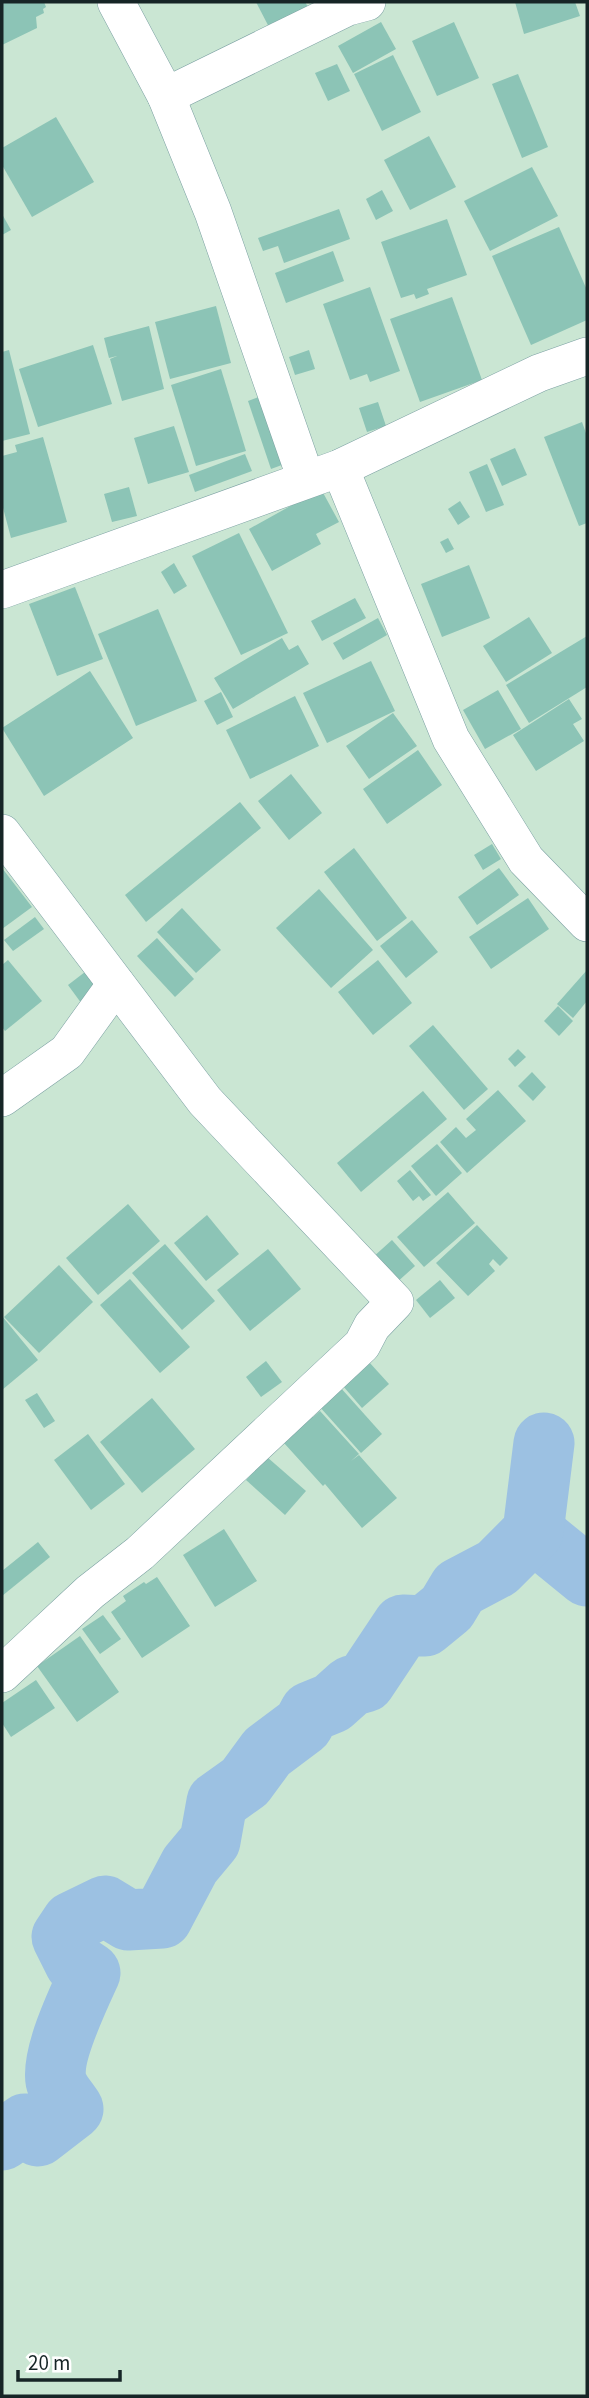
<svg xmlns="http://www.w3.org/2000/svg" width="589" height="2398" font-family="'Source Sans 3',sans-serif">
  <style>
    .green { fill: #cae6d3 }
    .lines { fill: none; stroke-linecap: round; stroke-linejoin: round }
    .river { stroke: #9cc1e2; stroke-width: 61 }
    .building { fill: #8cc4b6 }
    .street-casing { stroke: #7ca1a3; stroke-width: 38 }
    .street { stroke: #fff; stroke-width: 37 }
  </style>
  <rect width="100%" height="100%" fill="#cef5f7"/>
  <rect class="green" x="2" y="2" width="585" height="2394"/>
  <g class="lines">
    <g class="river">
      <polyline points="533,1532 587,1576"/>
      <path d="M2,2140L25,2124L38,2136L73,2109C68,2101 58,2090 56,2081C51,2055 79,1997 90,1973L75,1963L62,1937L72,1922L105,1906L128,1920L162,1918L190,1865L210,1841L217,1802L245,1782L267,1752L303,1725L310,1712L332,1703L351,1686L365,1682L403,1625L425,1626L447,1608L459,1588L497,1568L533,1532L544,1443"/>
    </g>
  </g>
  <g class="building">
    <polygon points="2,2 44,2 46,7 43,9 44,13 36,17 37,28 2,45"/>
    <polygon points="256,2 305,2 310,10 271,31"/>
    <polygon points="515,2 575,2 580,16 524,34"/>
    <polygon points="381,22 396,49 353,73 338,46"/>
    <polygon points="454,22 479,78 437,96 412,41"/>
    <polygon points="393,55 421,112 382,131 354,74"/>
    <polygon points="337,64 350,91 328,101 315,73"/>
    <polygon points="518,74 548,147 522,158 492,84"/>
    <polygon points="56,117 94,182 32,217 2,165 2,148"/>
    <polygon points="429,136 456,187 410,210 384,160"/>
    <polygon points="532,167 558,216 490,251 464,201"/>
    <polygon points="382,190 393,211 376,220 366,199"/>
    <polygon points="339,209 350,239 284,263 278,246 263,251 258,238"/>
    <polygon points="2,214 11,230 2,235"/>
    <polygon points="447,219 467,275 427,289 429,294 416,299 414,294 401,298 381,242"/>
    <polygon points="559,227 587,290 587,320 531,345 492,256"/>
    <polygon points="333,251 344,281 286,303 275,273"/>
    <polygon points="370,287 400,371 370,382 367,374 350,380 323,304"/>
    <polygon points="452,297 482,380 420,402 390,319"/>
    <polygon points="216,306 231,363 170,379 155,322"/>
    <polygon points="149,326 164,389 122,401 110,359 117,356 109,358 104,338"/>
    <polygon points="93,345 112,404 38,427 19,369"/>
    <polygon points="9,350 30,434 2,441 2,352"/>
    <polygon points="309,350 315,369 295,375 289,357"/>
    <polygon points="221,369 246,451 196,466 171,385"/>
    <polygon points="267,394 290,462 271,469 248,401"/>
    <polygon points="378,402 386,426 367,432 359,408"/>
    <polygon points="582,422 587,436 587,523 579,526 544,437"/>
    <polygon points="174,426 189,472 148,484 134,438"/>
    <polygon points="43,437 67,522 11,538 2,504 2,456 17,452 15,445"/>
    <polygon points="515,448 527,475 502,486 490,459"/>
    <polygon points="245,454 252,471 195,492 189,475"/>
    <polygon points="487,464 504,505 486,512 469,472"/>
    <polygon points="129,487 137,516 112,522 104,494"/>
    <polygon points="321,489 339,522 316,534 321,544 272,571 249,529"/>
    <polygon points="460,501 470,517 458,525 448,509"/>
    <polygon points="239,533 288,633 241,655 192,556"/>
    <polygon points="448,538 454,549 446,553 440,542"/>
    <polygon points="174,563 187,586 174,594 161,572"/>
    <polygon points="469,565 490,618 442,637 421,584"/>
    <polygon points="75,587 103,659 57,676 29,604"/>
    <polygon points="355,598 366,618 322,641 311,621"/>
    <polygon points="158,609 197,701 136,726 98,634"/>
    <polygon points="529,617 552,653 506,682 483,646"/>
    <polygon points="378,618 387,635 343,660 333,643"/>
    <polygon points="587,636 587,687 529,723 506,685"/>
    <polygon points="282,638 289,650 298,645 309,664 233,709 214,678"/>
    <polygon points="371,661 395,711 327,743 303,693"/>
    <polygon points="90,671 133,738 44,796 2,728"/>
    <polygon points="498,690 521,729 485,749 463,710"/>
    <polygon points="221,692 233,717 217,725 204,701"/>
    <polygon points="295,696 319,746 250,779 226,730"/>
    <polygon points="569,699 582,719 573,724 584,741 536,771 513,735"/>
    <polygon points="393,713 417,746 369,779 346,746"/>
    <polygon points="418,750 442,785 387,824 363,789"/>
    <polygon points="291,774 322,813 289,840 258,801"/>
    <polygon points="240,802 261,828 146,922 125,895"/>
    <polygon points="492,844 501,859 483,870 474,855"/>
    <polygon points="354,848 407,918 377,941 324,872"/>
    <polygon points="2,868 32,907 2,929"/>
    <polygon points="499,868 519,895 477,925 458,897"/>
    <polygon points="319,889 373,950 331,988 276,928"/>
    <polygon points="528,898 549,929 491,969 469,937"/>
    <polygon points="182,908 221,950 196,973 157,932"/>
    <polygon points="35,917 44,929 13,951 4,940"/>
    <polygon points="412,920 438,952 406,978 380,946"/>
    <polygon points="157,938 194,979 175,997 137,956"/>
    <polygon points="8,960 42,1001 5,1031 2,1027 2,965"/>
    <polygon points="378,960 412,1003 373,1035 338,992"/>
    <polygon points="587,970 587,1001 573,1018 557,1004"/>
    <polygon points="85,972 104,999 87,1011 68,985"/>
    <polygon points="558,1006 573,1021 559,1036 544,1021"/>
    <polygon points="433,1025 488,1089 464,1110 409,1046"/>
    <polygon points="518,1049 526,1057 515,1067 508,1059"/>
    <polygon points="532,1072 546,1087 533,1101 518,1086"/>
    <polygon points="498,1090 526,1121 467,1173 440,1142 456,1127 466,1138 476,1130 466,1119"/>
    <polygon points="423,1091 447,1119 361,1192 337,1163"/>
    <polygon points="437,1144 462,1173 436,1196 411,1166"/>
    <polygon points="410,1170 431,1195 423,1201 419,1196 413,1201 397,1181"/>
    <polygon points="448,1192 475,1223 424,1267 397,1237"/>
    <polygon points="128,1204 160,1241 98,1295 66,1258"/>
    <polygon points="207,1215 239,1254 206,1281 174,1243"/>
    <polygon points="477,1225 508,1258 500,1266 493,1259 489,1264 495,1271 468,1296 436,1263"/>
    <polygon points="392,1240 415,1266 395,1284 372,1258"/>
    <polygon points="165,1244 215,1301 182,1330 132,1273"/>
    <polygon points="268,1249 301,1289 250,1331 217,1290"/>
    <polygon points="59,1265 93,1302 39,1353 4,1317"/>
    <polygon points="130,1279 190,1347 160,1373 100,1305"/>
    <polygon points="440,1280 455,1298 430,1318 416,1300"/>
    <polygon points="2,1316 38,1360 2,1390"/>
    <polygon points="266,1361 282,1382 261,1397 246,1377"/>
    <polygon points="369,1362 389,1384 362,1408 343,1386"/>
    <polygon points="340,1387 382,1434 361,1453 319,1406"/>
    <polygon points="37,1393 55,1421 44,1428 25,1400"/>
    <polygon points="152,1398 195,1449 142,1493 100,1442"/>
    <polygon points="305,1409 313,1417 320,1411 359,1454 351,1461 359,1455 397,1498 362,1528 325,1484 323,1486 284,1443 289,1439 282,1430"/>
    <polygon points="88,1434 125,1484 91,1510 54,1460"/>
    <polygon points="267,1457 306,1491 285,1515 246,1480"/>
    <polygon points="224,1529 257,1581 215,1607 183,1555"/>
    <polygon points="38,1542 50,1557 2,1596 2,1571"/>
    <polygon points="157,1577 190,1626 142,1658 111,1612 126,1601 123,1596 144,1582 146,1584"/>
    <polygon points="103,1615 121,1639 100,1654 82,1629"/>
    <polygon points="80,1636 119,1692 77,1722 37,1666"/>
    <polygon points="36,1680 55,1708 11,1737 2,1723 2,1703"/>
  </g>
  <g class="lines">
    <g class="street-casing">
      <g id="street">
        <polyline points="116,2 166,96 213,212 306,479"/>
        <polyline points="166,96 348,7 367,2"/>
        <polyline points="340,468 451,739 526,860 587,923"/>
        <polyline points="2,590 340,468 539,373 587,356"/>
        <polyline points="2,833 205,1101 395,1302 372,1326 362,1345 140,1553 90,1592 2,1674"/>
        <polyline points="2,1098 67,1052 116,984"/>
      </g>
    </g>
    <use href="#street" class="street"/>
  </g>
  <rect width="589" height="2398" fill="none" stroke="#162526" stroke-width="7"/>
  <path d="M18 2370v10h102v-10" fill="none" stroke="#162526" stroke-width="3.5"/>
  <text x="28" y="2370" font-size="21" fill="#162526" stroke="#ffffff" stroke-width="5" paint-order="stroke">20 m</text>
</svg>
